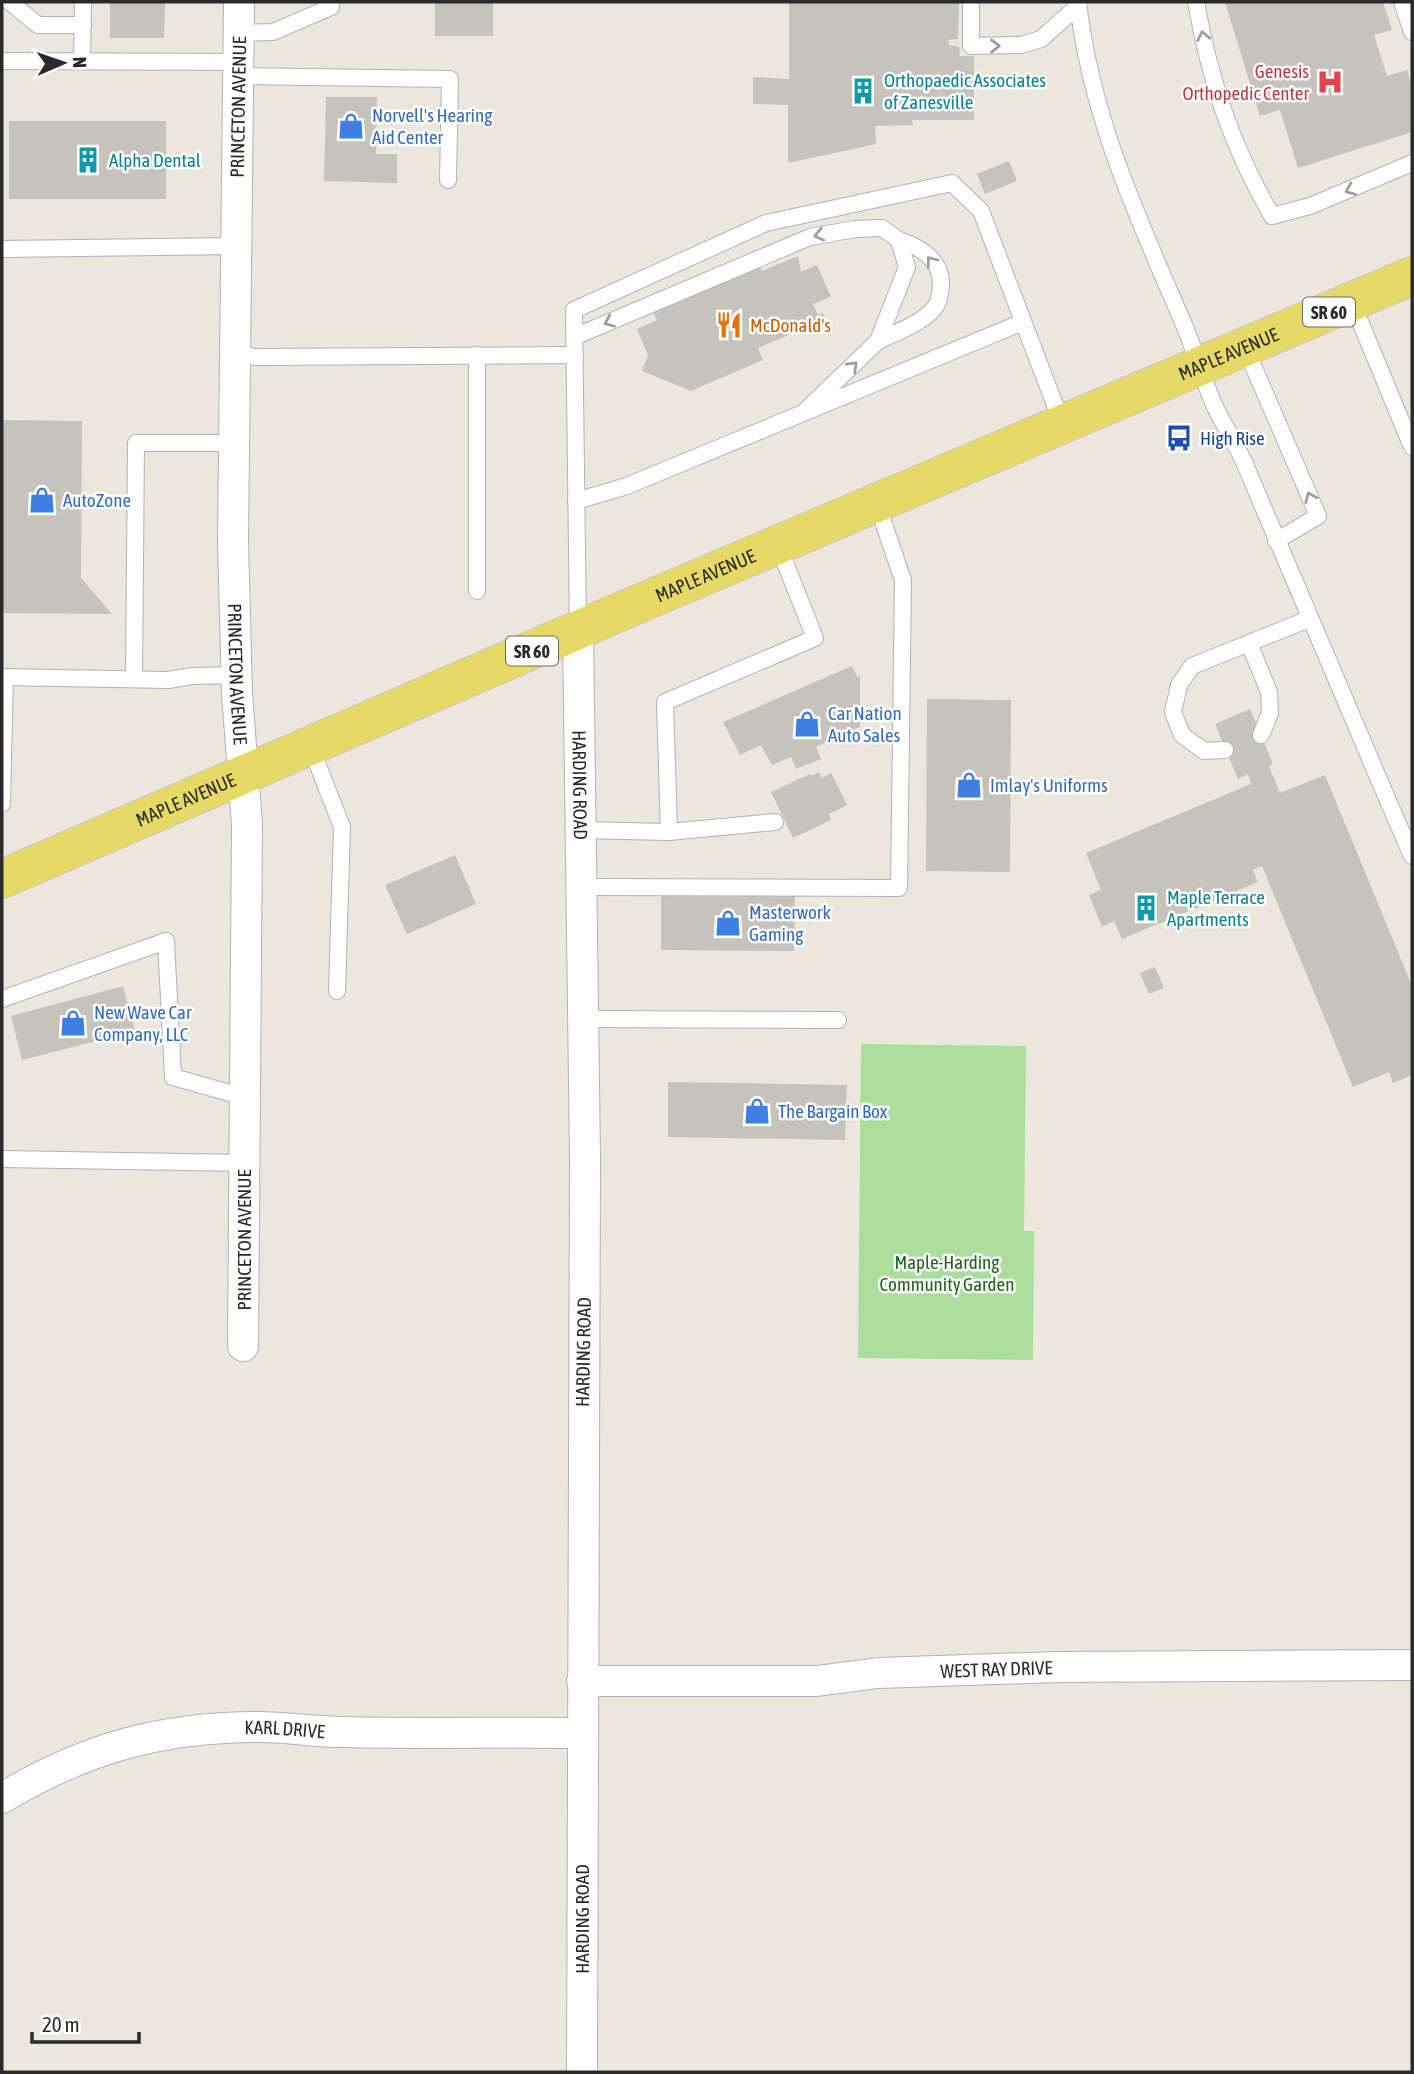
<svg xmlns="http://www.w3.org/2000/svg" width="1414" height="2074" font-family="'Asap Condensed',sans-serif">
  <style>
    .green { fill: #abde9d }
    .building { fill: #c6c3bc }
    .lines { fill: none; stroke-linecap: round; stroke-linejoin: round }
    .lane-casing { stroke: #b0b1bd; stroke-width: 18 }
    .street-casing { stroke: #b0b1bd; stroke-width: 32 }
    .primary-casing { stroke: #c8c8c8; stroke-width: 40 }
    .lane { stroke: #fff; stroke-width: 16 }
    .street { stroke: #fff; stroke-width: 30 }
    .primary { stroke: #e7d966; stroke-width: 38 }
    .oneway { stroke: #9f9f9f }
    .labels { text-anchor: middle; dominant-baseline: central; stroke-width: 5; stroke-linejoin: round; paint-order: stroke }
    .shield { fill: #fff; stroke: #6a6a6a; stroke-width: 2 }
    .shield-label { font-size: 18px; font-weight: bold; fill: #2a2a2a }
    .health-label { font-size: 19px; fill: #be3a42; stroke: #fff; text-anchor: end }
    .culture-label { font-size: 19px; fill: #0d838f; stroke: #fff; text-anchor: start }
    .street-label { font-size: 19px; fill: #2a2a2a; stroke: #fff }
    .shop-label { font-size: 19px; fill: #366cbe; stroke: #fff; text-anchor: start }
    .food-label { font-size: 19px; fill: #c56008; stroke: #fff; text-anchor: start }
    .transit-label { font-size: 19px; fill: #164399; stroke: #fff; text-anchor: start }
    .park-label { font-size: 19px; fill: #24621f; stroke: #fff }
  </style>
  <rect width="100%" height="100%" fill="#ebe7dd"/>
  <polygon class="green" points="861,1044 1026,1046 1024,1231 1034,1231 1033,1360 858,1358"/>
  <g class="building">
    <polygon points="110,2 165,2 164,38 110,38"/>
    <rect x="435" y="2" width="58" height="34"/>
    <polygon points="789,2 959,2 958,39 948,40 949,45 959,47 960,56 974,56 974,120 912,120 913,125 875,126 876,144 788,163 788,105 753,104 753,77 789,79"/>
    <polygon points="1225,2 1383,2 1392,30 1374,35 1387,76 1407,70 1412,88 1412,132 1298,168 1280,110 1260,116"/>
    <polygon points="326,97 377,97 376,154 397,154 397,183 324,181"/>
    <rect x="9" y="121" width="157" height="78"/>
    <polygon points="1009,161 1017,181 985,194 977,174"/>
    <polygon points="798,256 801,272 817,265 831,297 813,304 818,315 823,313 826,319 758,348 763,360 691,391 642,371 648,355 637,329 657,320 653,312 760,266 762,271"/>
    <polygon points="2,420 82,421 81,578 112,614 2,613"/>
    <polygon points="852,666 857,677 860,676 860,727 816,747 821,759 796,769 791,757 772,765 761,745 740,755 723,722"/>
    <polygon points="927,699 1011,700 1010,872 926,871"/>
    <polygon points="1250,709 1273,764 1269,766 1280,793 1325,775 1412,986 1412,1075 1393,1083 1389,1072 1353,1087 1262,866 1253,870 1258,882 1122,939 1114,921 1102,927 1089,895 1101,890 1086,853 1251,784 1248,774 1238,779 1215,724"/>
    <polygon points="819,772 822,778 831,773 847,805 829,814 831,820 793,838 771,792 810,774 811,776"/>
    <polygon points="455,855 476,904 407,934 385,885"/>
    <polygon points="661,894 795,895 794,951 661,950"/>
    <polygon points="1155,967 1164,988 1149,994 1140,973"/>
    <polygon points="123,986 135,1031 22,1060 11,1016"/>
    <polygon points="668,1082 847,1085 845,1140 668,1137"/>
  </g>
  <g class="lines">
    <g class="lane-casing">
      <g id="lane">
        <polyline points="10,2 38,25 83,25"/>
        <polyline points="971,2 971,46 1021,45 1041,39 1078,6"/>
        <path d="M1078,2C1091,119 1139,220 1185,327C1196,354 1204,384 1217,411C1226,428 1236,445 1244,462C1300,593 1355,725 1412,856"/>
        <path d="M1196,2C1210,81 1232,147 1272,216L1310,206L1412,163"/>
        <polyline points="1402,2 1412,32"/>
        <polyline points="239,33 273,32 331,7 331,2"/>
        <polyline points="82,60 83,2"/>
        <polyline points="2,61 238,62"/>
        <polyline points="238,76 450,79 448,180"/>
        <polyline points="2,249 237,246"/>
        <polyline points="1352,302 1412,447"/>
        <polyline points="574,337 810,237 855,229 882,228 899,240 907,267 878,341 803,413"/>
        <path d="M878,341C895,333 928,321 937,304C939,301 939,297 940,293C946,264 924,248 899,240"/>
        <polyline points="1245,347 1318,516 1276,541"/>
        <polyline points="235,353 255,357 575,355"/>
        <polyline points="576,501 627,486 658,473 1023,322"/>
        <polyline points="477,591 477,355"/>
        <polyline points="578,631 574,310 766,223 952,183 981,211 1063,426"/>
        <polyline points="1249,643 1269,692 1270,713 1261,735"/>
        <polyline points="2,677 168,680 192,676 237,675"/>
        <polyline points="134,679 136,443 235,443"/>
        <polyline points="310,745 342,827 337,991"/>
        <polyline points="1225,750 1204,751 1182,735 1173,712 1179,685 1192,666 1309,619"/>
        <polyline points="2,804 5,677"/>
        <polyline points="581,830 669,832 665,702 815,638 778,545"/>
        <polyline points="669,832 775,822"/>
        <polyline points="581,887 899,888 903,580 877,504"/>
        <polyline points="2,999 166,941 173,1077 244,1097"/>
        <polyline points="583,1019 838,1020"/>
        <polyline points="2,1159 244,1163"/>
      </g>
    </g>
    <g class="street-casing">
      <g id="street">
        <path id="s1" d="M239,2L233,541L237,694L247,824L243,1346"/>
        <path id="s2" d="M578,631L585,1158L582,2072"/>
        <path id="s3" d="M582,1681H817L878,1673L1058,1667L1412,1665"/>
        <path id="s4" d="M2,1798C86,1748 161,1727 259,1727C287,1727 315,1732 344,1732C423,1734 503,1732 582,1733"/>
      </g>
    </g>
    <g class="primary-casing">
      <g id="primary">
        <path id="s5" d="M2,879L638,604L1412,276"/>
      </g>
    </g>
    <use href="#lane" class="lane"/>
    <use href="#street" class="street"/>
    <use href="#primary" class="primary"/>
  </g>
  <defs><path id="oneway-chevron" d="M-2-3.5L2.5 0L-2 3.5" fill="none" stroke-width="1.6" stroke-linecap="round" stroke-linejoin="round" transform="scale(1.75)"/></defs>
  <g class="oneway">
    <use href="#oneway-chevron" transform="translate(1203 36) rotate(-102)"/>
    <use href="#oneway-chevron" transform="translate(995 46) rotate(-1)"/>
    <use href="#oneway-chevron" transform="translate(1350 190) rotate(158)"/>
    <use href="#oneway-chevron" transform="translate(819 235) rotate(168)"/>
    <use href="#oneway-chevron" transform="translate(931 261) rotate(-128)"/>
    <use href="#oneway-chevron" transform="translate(609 322) rotate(157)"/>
    <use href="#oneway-chevron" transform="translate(853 366) rotate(-44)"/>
    <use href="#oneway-chevron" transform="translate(1310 497) rotate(-113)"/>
  </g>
  <defs>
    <g id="hospital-bare" transform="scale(2.1)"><path d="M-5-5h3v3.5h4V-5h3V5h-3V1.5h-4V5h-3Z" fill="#e0444e" stroke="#fff" stroke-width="2.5" paint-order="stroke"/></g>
    <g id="building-bare" transform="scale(2.1)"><path d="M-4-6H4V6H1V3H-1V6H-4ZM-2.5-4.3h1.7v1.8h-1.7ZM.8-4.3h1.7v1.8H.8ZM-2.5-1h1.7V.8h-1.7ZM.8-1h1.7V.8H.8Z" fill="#0f9aa8" stroke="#fff" stroke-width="2.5" paint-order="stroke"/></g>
    <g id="shop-bare" transform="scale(2.1)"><path d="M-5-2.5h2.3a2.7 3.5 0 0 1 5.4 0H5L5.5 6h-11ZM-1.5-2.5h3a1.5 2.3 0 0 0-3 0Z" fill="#3f7fe0" stroke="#fff" stroke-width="2.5" paint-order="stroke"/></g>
    <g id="restaurant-bare" transform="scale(2.1)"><path d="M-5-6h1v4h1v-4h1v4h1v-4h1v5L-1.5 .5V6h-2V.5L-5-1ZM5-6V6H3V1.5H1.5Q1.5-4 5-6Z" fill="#e8710a" stroke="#fff" stroke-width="2.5" paint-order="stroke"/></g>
    <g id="bus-bare" transform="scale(2.1)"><path d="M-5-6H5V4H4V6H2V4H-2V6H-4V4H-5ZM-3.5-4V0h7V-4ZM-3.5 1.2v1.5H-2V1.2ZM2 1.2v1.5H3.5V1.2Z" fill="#1a4fb4" stroke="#fff" stroke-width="2.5" paint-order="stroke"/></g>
  </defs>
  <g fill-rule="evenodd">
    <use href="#hospital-bare" x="1330" y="82"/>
    <use href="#building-bare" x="863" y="91"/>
    <use href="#shop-bare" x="351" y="126"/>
    <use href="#building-bare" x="88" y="160"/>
    <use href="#restaurant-bare" x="729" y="325"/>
    <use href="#bus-bare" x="1179" y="438"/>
    <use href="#shop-bare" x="42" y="500"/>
    <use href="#shop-bare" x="807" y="724"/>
    <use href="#shop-bare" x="969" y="785"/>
    <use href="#building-bare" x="1146" y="908"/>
    <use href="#shop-bare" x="728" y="923"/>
    <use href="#shop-bare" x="73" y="1023"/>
    <use href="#shop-bare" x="757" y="1111"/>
  </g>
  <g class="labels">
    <g class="shield">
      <rect x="1303" y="297.5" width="52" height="29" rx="5"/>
      <rect x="506" y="636.5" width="52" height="29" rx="5"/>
    </g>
    <g class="shield-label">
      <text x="1329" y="312">SR 60</text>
      <text x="532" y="651">SR 60</text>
    </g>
    <g class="health-label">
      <text x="1309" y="71">Genesis<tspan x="1309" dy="22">Orthopedic Center</tspan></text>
    </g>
    <g class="culture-label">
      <text x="884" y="80">Orthopaedic Associates<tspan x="884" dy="22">of Zanesville</tspan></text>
      <text x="109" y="160">Alpha Dental</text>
      <text x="1167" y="897">Maple Terrace<tspan x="1167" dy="22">Apartments</tspan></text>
    </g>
    <g class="street-label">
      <text transform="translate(238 107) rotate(-89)">PRINCETON AVENUE</text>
      <text stroke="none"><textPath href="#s5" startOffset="1334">MAPLE AVENUE</textPath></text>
      <text stroke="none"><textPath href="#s5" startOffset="766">MAPLE AVENUE</textPath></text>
      <text stroke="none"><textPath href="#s1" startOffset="672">PRINCETON AVENUE</textPath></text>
      <text stroke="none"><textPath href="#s2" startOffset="154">HARDING ROAD</textPath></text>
      <text stroke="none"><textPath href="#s5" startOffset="200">MAPLE AVENUE</textPath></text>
      <text transform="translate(244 1240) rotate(-90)">PRINCETON AVENUE</text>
      <text transform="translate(583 1352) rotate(-89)">HARDING ROAD</text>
      <text stroke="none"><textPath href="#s3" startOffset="415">WEST RAY DRIVE</textPath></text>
      <text stroke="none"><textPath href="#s4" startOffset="296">KARL DRIVE</textPath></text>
      <text transform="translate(582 1919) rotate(-90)">HARDING ROAD</text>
    </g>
    <g class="shop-label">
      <text x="372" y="115">Norvell's Hearing<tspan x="372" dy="22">Aid Center</tspan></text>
      <text x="63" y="500">AutoZone</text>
      <text x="828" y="713">Car Nation<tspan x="828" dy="22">Auto Sales</tspan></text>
      <text x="990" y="785">Imlay's Uniforms</text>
      <text x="749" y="912">Masterwork<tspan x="749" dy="22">Gaming</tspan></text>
      <text x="94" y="1012">New Wave Car<tspan x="94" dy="22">Company, LLC</tspan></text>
      <text x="778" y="1111">The Bargain Box</text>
    </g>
    <g class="food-label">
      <text x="750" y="325">McDonald's</text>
    </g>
    <g class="transit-label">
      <text x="1200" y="438">High Rise</text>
    </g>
    <g class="park-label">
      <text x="947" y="1262">Maple-Harding<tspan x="947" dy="22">Community Garden</tspan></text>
    </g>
  </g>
  <rect width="1414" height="2074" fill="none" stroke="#2a2a2a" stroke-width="7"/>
  <g transform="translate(63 63) rotate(88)" stroke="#ffffff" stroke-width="5" paint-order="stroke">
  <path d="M0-5L12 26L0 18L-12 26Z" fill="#2a2a2a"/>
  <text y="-10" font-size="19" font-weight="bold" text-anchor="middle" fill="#2a2a2a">N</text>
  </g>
  <path d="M32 2032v10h107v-10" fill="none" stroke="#2a2a2a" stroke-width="3.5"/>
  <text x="42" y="2032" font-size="21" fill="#2a2a2a" stroke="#ffffff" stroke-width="5" paint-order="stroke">20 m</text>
</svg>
